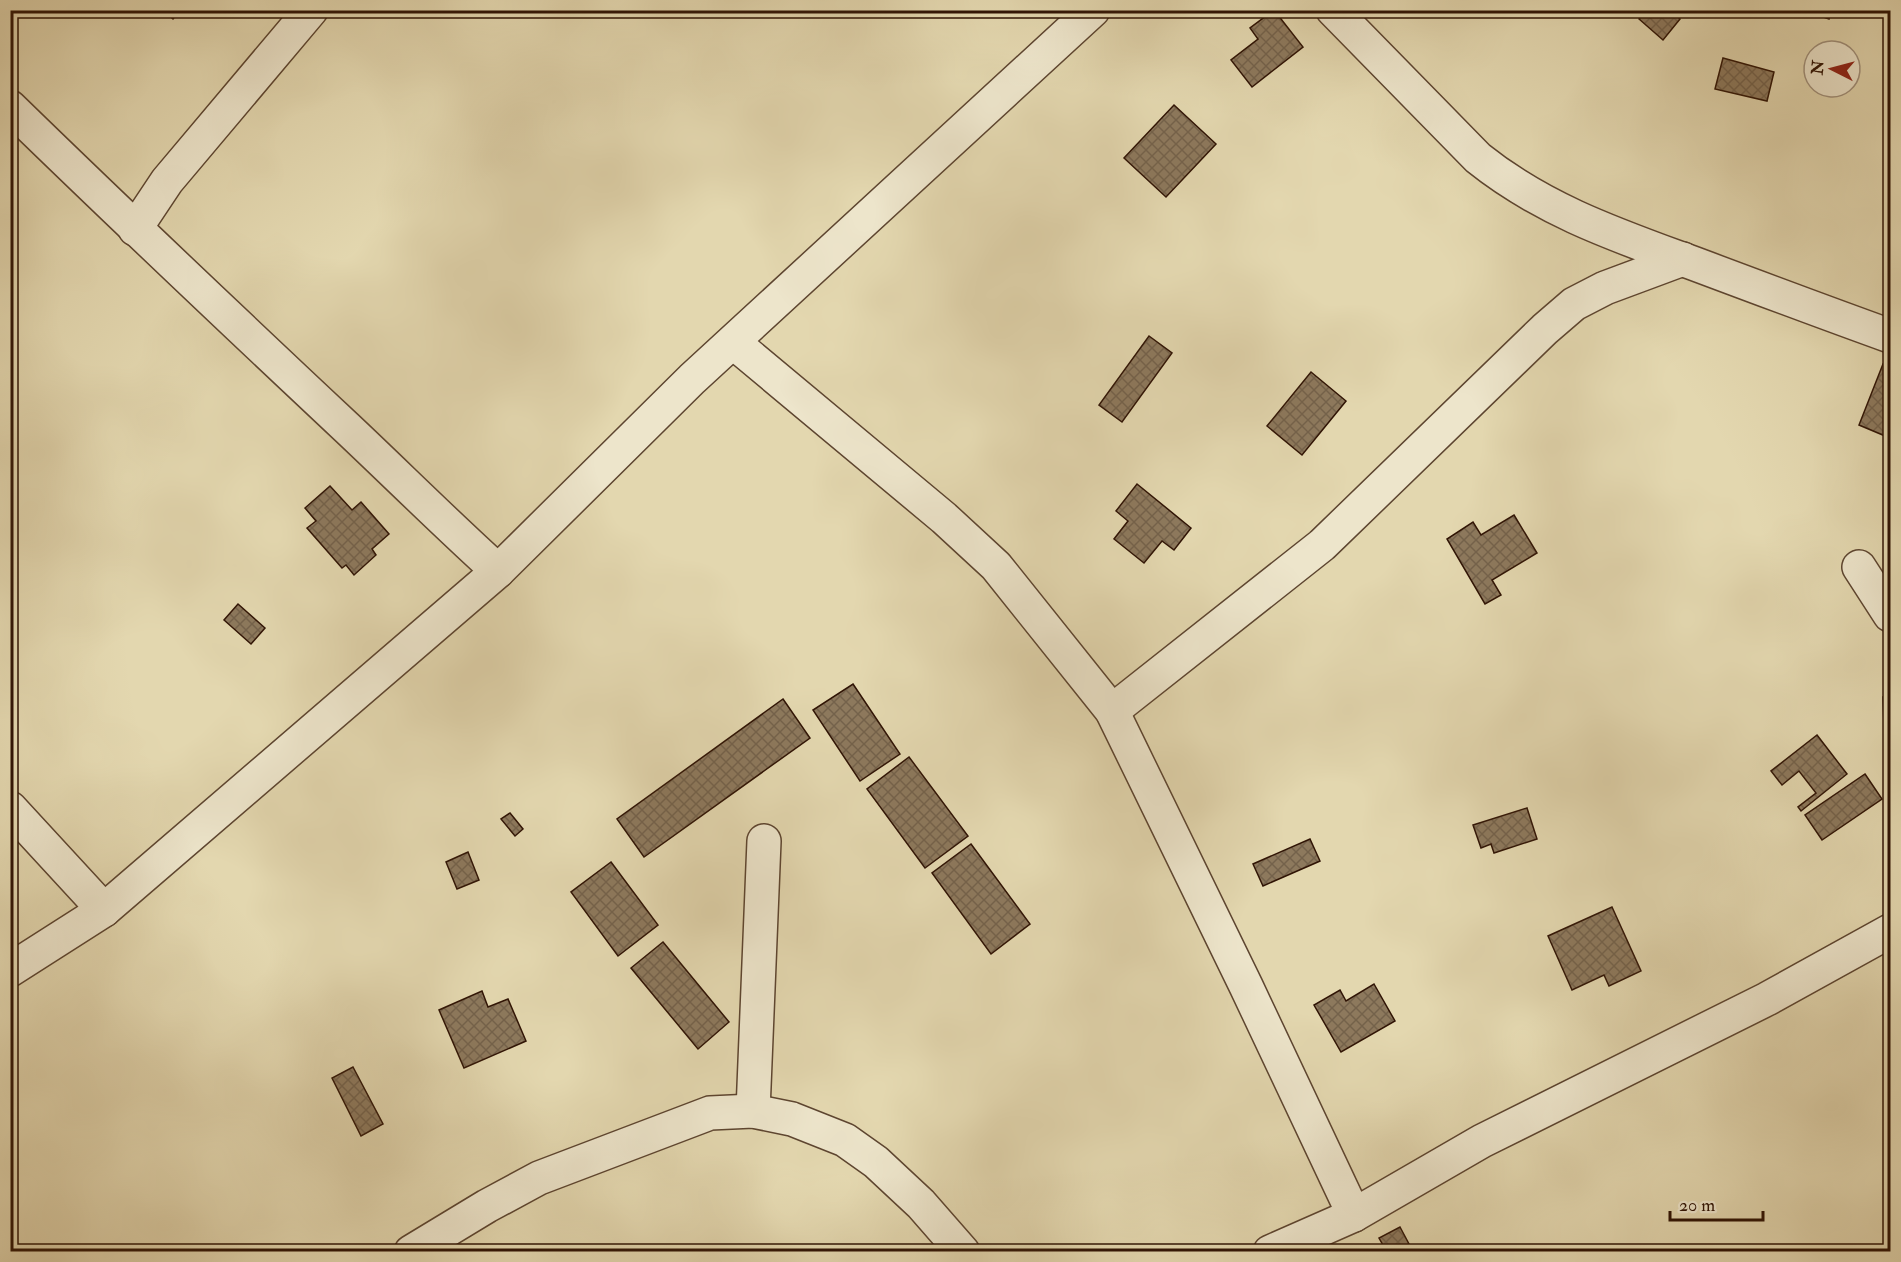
<svg xmlns="http://www.w3.org/2000/svg" width="1901" height="1262" font-family="'IM FELL Double Pica',serif">
  <style>
    .building { fill: url(#building-cross-hatch); stroke: #301405; stroke-width: 1.5 }
    .lines { fill: none; stroke-linecap: round; stroke-linejoin: round }
    .minor-casing { stroke: #5d4530; stroke-width: 36 }
    .minor { stroke: #ede5cb; stroke-width: 33 }
  </style>
  <defs>
    <pattern id="building-cross-hatch" width="8" height="8" patternUnits="userSpaceOnUse" patternTransform="scale(1.5)"><rect width="8" height="8" fill="#8d795d"/><path d="M0 0l8 8M0 8l8-8" fill="none" stroke="#74624b"/></pattern>
  </defs>
  <rect width="100%" height="100%" fill="#e3d7af"/>
  <filter id="stains"><feTurbulence type="fractalNoise" baseFrequency=".00333" numOctaves="4"/><feColorMatrix values="0 0 0 0 .2 0 0 0 0 .09 0 0 0 0 .02 0 0 0 .5 -.17"/></filter>
  <radialGradient id="worn" r=".72"><stop offset=".6" stop-color="#630" stop-opacity="0"/><stop offset="1" stop-color="#630" stop-opacity=".3"/></radialGradient>
  <g class="building">
    <polygon points="163,10 180,10 173,19"/>
    <polygon points="1274,10 1303,47 1252,87 1231,60 1258,39 1250,28"/>
    <polygon points="1646,10 1671,10 1680,19 1663,40 1639,19"/>
    <polygon points="1804,10 1831,10 1829,19"/>
    <polygon points="1723,58 1774,72 1767,101 1715,89"/>
    <polygon points="1174,105 1216,144 1166,197 1124,158"/>
    <polygon points="1149,336 1172,353 1122,422 1099,405"/>
    <polygon points="1883,364 1890,367 1890,438 1859,425"/>
    <polygon points="1311,372 1346,401 1302,455 1267,426"/>
    <polygon points="1137,484 1191,528 1174,550 1162,541 1144,563 1114,539 1128,521 1116,511"/>
    <polygon points="330,486 352,510 361,502 389,534 372,549 376,555 354,575 346,565 342,568 307,528 316,521 305,508"/>
    <polygon points="1514,515 1537,553 1492,580 1501,595 1485,604 1447,539 1473,522 1481,535"/>
    <polygon points="238,604 265,628 251,644 224,620"/>
    <polygon points="853,684 900,754 860,781 813,710"/>
    <polygon points="1883,697 1890,697 1890,754 1885,754"/>
    <polygon points="783,699 810,738 644,857 617,819"/>
    <polygon points="1817,735 1847,774 1801,811 1798,807 1816,793 1799,771 1782,785 1771,771"/>
    <polygon points="909,757 968,836 925,868 867,789"/>
    <polygon points="1865,774 1882,799 1822,840 1805,815"/>
    <polygon points="1527,808 1537,839 1494,853 1491,844 1481,848 1473,825"/>
    <polygon points="510,813 523,829 515,836 501,819"/>
    <polygon points="1310,839 1320,861 1263,886 1253,864"/>
    <polygon points="971,844 1030,924 991,954 932,873"/>
    <polygon points="468,852 479,880 457,889 446,862"/>
    <polygon points="611,862 658,925 618,956 571,892"/>
    <polygon points="1612,907 1641,971 1609,986 1604,975 1572,990 1548,936"/>
    <polygon points="663,942 729,1022 698,1049 631,968"/>
    <polygon points="1374,984 1395,1021 1341,1052 1314,1005 1340,990 1346,1001"/>
    <polygon points="482,991 488,1007 508,999 526,1041 464,1068 439,1010"/>
    <polygon points="353,1067 383,1124 361,1136 332,1078"/>
    <polygon points="1400,1227 1409,1244 1395,1252 1387,1252 1379,1238"/>
  </g>
  <g class="lines">
    <g class="minor-casing">
      <g id="minor">
        <path d="M1333,10L1478,158C1544,211 1619,236 1698,265C1762,289 1826,313 1890,336"/>
        <path d="M10,107C121,215 233,321 346,427C397,475 446,524 498,571"/>
        <polyline points="135,229 167,181 311,10"/>
        <polyline points="733,342 944,518 996,566 1112,711 1246,986 1354,1215"/>
        <polyline points="1859,567 1890,615"/>
        <polyline points="1112,711 1322,545 1545,329 1574,304 1605,288 1683,259"/>
        <polyline points="10,808 104,910"/>
        <polyline points="10,970 104,910 498,571 692,379 1093,10"/>
        <polyline points="753,1111 764,841"/>
        <polyline points="411,1252 487,1206 539,1178 710,1113 753,1111 792,1119 845,1140 876,1162 921,1204 963,1252"/>
        <polyline points="1270,1252 1354,1215 1482,1141 1767,999 1890,931"/>
      </g>
    </g>
    <use href="#minor" class="minor"/>
  </g>
  <rect width="1901" height="1262" fill="none" stroke="#e3d7af" stroke-width="36"/>
  <rect x="12" y="12" width="1877" height="1238" fill="none" stroke="#301405" stroke-width="3"/>
  <rect x="18" y="18" width="1865" height="1226" fill="none" stroke="#301405" stroke-width="1.5"/>
  <g transform="translate(1832 69) rotate(276)"><circle r="28" fill="#ede5cb" stroke="#a1917c" stroke-width="1.5"/>
  <path d="M0-4.5L10 22L0 15L-10 22Z" fill="#8f2418"/>
  <text y="-9" font-size="16" font-weight="bold" text-anchor="middle" fill="#301405">N</text>
  </g>
  <path d="M1670 1211v9h93v-9" fill="none" stroke="#301405" stroke-width="3"/>
  <text x="1679" y="1211" font-size="18" fill="#301405" stroke="#ede5cb" stroke-width="4.5" paint-order="stroke">20 m</text>
  <rect width="100%" height="100%" filter="url(#stains)"/>
  <rect width="100%" height="100%" fill="url(#worn)"/>
</svg>
